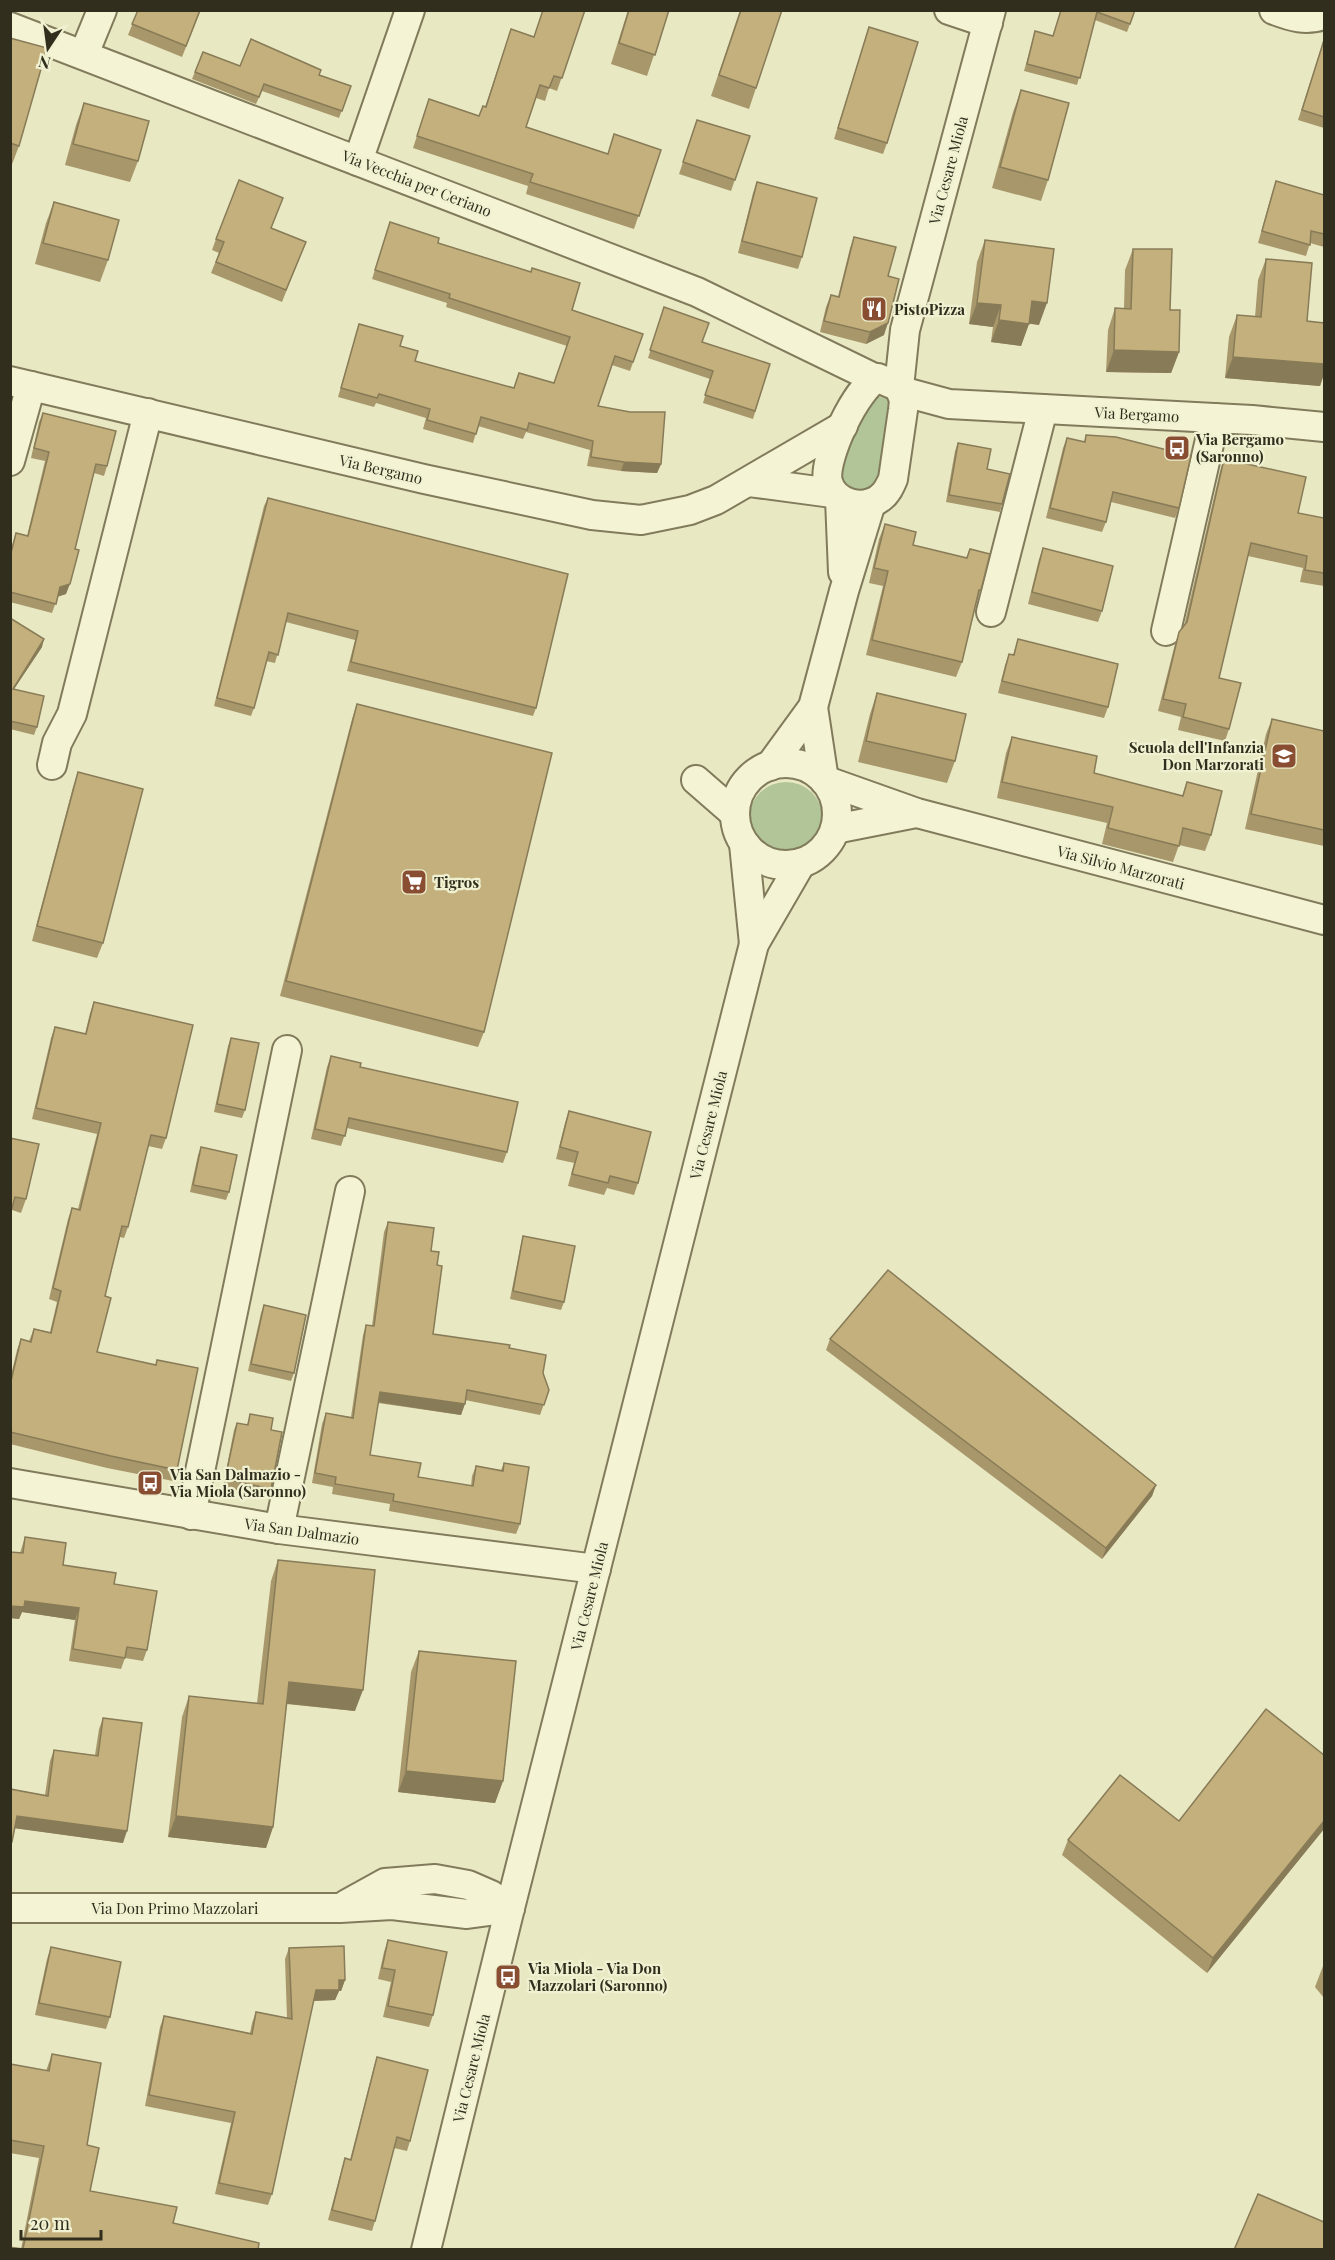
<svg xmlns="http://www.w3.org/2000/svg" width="1335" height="2260" font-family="'Playfair Display',serif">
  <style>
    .green { fill: #b2c598 }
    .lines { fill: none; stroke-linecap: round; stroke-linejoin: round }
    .minor-casing { stroke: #817b5c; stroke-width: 32 }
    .minor { stroke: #f4f4d5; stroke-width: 28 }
    .wall { fill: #a8976b }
    .shaded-wall { fill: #887b57 }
    .building { fill: #c3b07c; stroke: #887b57; stroke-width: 1.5 }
    .labels { text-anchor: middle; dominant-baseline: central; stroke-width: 4.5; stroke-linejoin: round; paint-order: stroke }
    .street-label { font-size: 15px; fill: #322e1e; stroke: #f0f1d1 }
    .poi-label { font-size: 15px; font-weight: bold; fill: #322e1e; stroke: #f0f1d1; text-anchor: start }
  </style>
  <rect width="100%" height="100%" fill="#e8e8c3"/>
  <g class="green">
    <polygon points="874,395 890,400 881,483 870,493 843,490 834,465"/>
    <circle cx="786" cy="819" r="37"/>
  </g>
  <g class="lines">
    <g class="minor-casing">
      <g id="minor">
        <polyline points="949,10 988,23"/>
        <path d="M1274,10C1292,17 1306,21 1324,15"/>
        <polyline points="10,27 697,292 876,379"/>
        <polyline points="84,54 102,10"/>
        <polyline points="358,161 410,10"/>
        <path d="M878,378L899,387L904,400L903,410L893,479C890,486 887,493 880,498C863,511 834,504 828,482C822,460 857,386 878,378Z"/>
        <polyline points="10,381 424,479 592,515 641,520 690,510 716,500 843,426"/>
        <polyline points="899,387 905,330 991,10"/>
        <polyline points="901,391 949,404 1252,420 1324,427"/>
        <polyline points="10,461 31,386"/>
        <polyline points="749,482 832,493"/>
        <polyline points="840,499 843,572"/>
        <polyline points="991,612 1043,409"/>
        <polyline points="1166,631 1215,418"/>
        <polyline points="813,707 824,780"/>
        <circle cx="786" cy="814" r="51"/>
        <polyline points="52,765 57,743 72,714 148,413"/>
        <polyline points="770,766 813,707 844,591 871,503"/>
        <polyline points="696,780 735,814"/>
        <polyline points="824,780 917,813 1324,920"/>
        <polyline points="835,829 916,813"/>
        <polyline points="744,844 754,944"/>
        <polyline points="10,1483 279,1529 596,1569"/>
        <polyline points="191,1515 287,1050"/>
        <polyline points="279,1529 350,1191"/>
        <polyline points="347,1904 385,1883 435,1879 468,1885 491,1895 510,1908"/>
        <polyline points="10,1908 340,1908 392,1905 467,1914 510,1908"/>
        <polyline points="426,2250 510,1908 754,944 801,863"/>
      </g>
    </g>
    <use href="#minor" class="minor"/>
  </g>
  <g class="wall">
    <polygon points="138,10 201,10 182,57 128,35"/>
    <polygon points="585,10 557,91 549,88 545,101 536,98 526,127 607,154 661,150 634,229 526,194 528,186 413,148 429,99 479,116 485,107 511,29 534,37"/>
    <polygon points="628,10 669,10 647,76 611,64"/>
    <polygon points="740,10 782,10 749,109 711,96"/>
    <polygon points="1061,10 1135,10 1127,32 1095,20 1077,85 1024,71 1035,31 1053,36"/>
    <polygon points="869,27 887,143 883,154 834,139"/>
    <polygon points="10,38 19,146 11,167 10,167"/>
    <polygon points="1324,39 1324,128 1298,120"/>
    <polygon points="203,52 240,66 319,75 351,86 339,118 262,91 256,104 192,79"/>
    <polygon points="1021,90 1048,180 1041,201 992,188 1013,112"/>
    <polygon points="84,103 138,161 130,182 65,165 76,125"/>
    <polygon points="697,120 750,136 731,191 679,174"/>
    <polygon points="1276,181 1324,195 1324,247 1310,243 1306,256 1258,243 1272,193"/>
    <polygon points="757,182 802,257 798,269 738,253 753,193"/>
    <polygon points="54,202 108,260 100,282 35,264 46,223"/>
    <polygon points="272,228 306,242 282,302 211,273 219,253 212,250 216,239"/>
    <polygon points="387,231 438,243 572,310 643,334 630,371 612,365 598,406 661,464 657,473 621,471 587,466 590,450 526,432 523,439 478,426 473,443 423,429 426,418 376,403 374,407 338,397 359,324 400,346 415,361 514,388 519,373 554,383 567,346 446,307 447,303 372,279"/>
    <polygon points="854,237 888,276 884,335 866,344 820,332 826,307 831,295 838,297 850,248"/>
    <polygon points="985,240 1039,325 1029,323 1021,346 991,342 993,327 969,324 977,262"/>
    <polygon points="1133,249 1170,310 1179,352 1171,373 1106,372 1108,330 1115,308 1124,308 1125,270"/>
    <polygon points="1266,259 1307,321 1324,323 1324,374 1320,386 1225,378 1229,337 1237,315 1255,317 1258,280"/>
    <polygon points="664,307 702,342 770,364 753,419 703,403 710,379 648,358"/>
    <polygon points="43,413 107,466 104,476 94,473 75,549 66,594 58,596 52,613 10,602 10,552 16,533 27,536 45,461 31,458 39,422"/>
    <polygon points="1086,435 1179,508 1175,518 1111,502 1106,522 1102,532 1046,518 1063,448 1067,438 1084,442"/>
    <polygon points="958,443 987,469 1002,504 1000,512 946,502 955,451"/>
    <polygon points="1224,459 1298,513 1324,518 1324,586 1300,582 1303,568 1248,556 1219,678 1229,729 1225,741 1178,730 1181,717 1158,711 1175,644 1179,632 1184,626 1220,471"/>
    <polygon points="268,498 536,708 533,716 347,671 355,640 286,622 275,663 266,661 254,708 251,716 214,706 264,506"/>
    <polygon points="885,524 913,545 966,558 970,549 981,590 976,605 962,662 956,677 866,655 883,586 869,583 879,539"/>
    <polygon points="1043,548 1102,611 1098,622 1028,604 1039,559"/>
    <polygon points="10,618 42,647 14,689 37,727 34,735 10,729"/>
    <polygon points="1018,639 1108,707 1104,718 998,693 1005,665 1009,654 1013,655"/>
    <polygon points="877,693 955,761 947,783 858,762 870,714"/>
    <polygon points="357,704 484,1032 478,1047 280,996 352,719"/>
    <polygon points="1272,719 1324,731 1324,846 1245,829 1266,734"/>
    <polygon points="1012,737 1094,773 1182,796 1187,782 1211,835 1205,851 1179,845 1173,862 1102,844 1107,823 997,798 1006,753"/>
    <polygon points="78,772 103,943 97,958 32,941 73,787"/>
    <polygon points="94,1002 166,1138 162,1149 148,1146 128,1227 124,1238 120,1237 105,1296 97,1352 156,1365 157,1360 177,1470 173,1481 107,1468 10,1444 10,1379 17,1350 21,1339 29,1341 34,1329 50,1332 57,1302 49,1299 68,1219 72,1208 78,1209 97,1134 32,1119 51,1038 55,1027 85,1034 90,1013"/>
    <polygon points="231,1038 245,1110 242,1118 214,1112 228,1046"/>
    <polygon points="331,1056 360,1067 507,1152 503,1163 347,1128 341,1146 311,1139 327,1067"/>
    <polygon points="569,1111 638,1183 634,1195 607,1188 604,1195 568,1186 574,1163 556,1159 565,1123"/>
    <polygon points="10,1138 26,1199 21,1213 12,1210"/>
    <polygon points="201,1147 229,1192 226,1200 190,1192 198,1155"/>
    <polygon points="388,1222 431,1251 437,1265 433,1334 509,1348 543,1373 549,1390 540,1415 465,1400 461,1415 378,1403 370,1455 418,1477 471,1486 472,1476 476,1466 501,1470 504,1463 520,1524 516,1534 389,1511 390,1504 332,1494 333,1487 312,1483 322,1424 326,1413 351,1417 363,1335 366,1325 372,1326 384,1232"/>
    <polygon points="523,1236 564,1302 561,1310 510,1299 521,1244"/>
    <polygon points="264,1305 294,1373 291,1381 248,1371 261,1313"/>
    <polygon points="830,1339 1156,1485 1152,1496 1102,1559 826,1350"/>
    <polygon points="250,1414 271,1430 271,1489 268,1497 223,1487 234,1430 237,1423 247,1425"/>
    <polygon points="25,1537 63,1565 114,1584 147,1650 143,1661 125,1658 121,1669 69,1661 75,1620 22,1612 19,1619 10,1618 10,1552 20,1553"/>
    <polygon points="278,1560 355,1711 286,1704 273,1827 266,1848 168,1837 182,1717 189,1696 257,1703 271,1581"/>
    <polygon points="419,1651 503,1781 495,1803 398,1792 411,1672"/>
    <polygon points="103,1718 123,1843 15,1828 10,1848 10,1789 45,1795 50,1761 54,1750 95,1755 99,1729"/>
    <polygon points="1324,1755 1324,1829 1207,1973 1062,1855 1068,1840 1179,1821"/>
    <polygon points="388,1940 433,2015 429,2027 383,2017 391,1982 378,1979 384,1952"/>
    <polygon points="51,1947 110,2017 106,2029 35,2015 47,1959"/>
    <polygon points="289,1948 345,1980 341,1991 339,1991 335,2000 313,2001 272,2194 268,2205 215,2194 231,2123 145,2106 160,2027 164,2016 250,2033 252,2023 256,2012 287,2018 285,1959"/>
    <polygon points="1324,1964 1324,1998 1315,1987 1323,1966"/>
    <polygon points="52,2054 87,2145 90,2191 173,2223 259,2243 21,2249 39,2158 10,2153 10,2064 46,2071"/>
    <polygon points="377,2057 410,2141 407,2151 394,2148 375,2221 372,2231 328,2220 342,2168 345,2158 350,2160 374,2067"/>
  </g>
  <g class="shaded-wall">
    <polygon points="1032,301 1047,303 1039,325 1024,323"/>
    <polygon points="977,303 1001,305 993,327 969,324"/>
    <polygon points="999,320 1029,324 1021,346 991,342"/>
    <polygon points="888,323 884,335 866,344 870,332"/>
    <polygon points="1114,350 1179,352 1171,373 1106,372"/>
    <polygon points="1233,357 1324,364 1324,374 1320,386 1225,378"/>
    <polygon points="624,462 661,464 657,473 621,471"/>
    <polygon points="70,584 66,594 57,597 60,587"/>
    <polygon points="44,639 42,647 10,695 13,689"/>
    <polygon points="380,1392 465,1404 461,1415 377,1402"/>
    <polygon points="1156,1485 1152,1496 1102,1559 1106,1548"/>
    <polygon points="25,1601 79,1608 75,1620 22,1612 19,1619 10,1618 10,1606"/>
    <polygon points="289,1682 363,1690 355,1711 281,1703"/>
    <polygon points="406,1771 503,1781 495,1803 398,1792"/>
    <polygon points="17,1816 127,1831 123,1843 13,1828"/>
    <polygon points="176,1816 273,1827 266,1848 168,1837"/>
    <polygon points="1324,1821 1324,1829 1207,1973 1213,1958"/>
    <polygon points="339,1980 345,1980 341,1991 339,1991 335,2000 312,2001 316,1990"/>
  </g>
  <g class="building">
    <polygon points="138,10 200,10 186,46 132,24"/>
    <polygon points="543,10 585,10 562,78 554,76 549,88 540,85 526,127 608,154 614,134 661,150 639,216 530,182 533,174 417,136 429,99 479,116 483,106 486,107 511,29 534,37"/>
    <polygon points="629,10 669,10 655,55 619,43"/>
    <polygon points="741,10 782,10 756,88 719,75"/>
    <polygon points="1061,10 1135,10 1130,24 1097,12 1080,78 1027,64 1035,31 1053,36"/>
    <polygon points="869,27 918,42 887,143 838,128"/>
    <polygon points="10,38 47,48 19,146 10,143"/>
    <polygon points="251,39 321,70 319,75 351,86 342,111 264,84 259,97 195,72 203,52 240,66"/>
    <polygon points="1324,40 1324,117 1302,110"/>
    <polygon points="1021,90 1069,103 1048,180 1000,167"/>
    <polygon points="84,103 149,121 138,161 73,144"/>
    <polygon points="697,120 750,136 735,180 683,162"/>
    <polygon points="239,180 283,198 271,228 306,242 286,290 216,262 224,242 216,239"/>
    <polygon points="1276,181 1324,195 1324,234 1311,231 1310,245 1262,231"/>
    <polygon points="757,182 817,198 802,257 742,241"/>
    <polygon points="54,202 119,220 108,260 43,243"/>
    <polygon points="390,222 439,238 438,243 531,272 532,268 580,283 572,310 643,334 633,362 615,356 598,406 630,412 665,412 661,464 624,462 591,457 593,441 529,423 527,430 481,417 476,434 427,420 430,409 379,394 377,398 341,388 359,324 403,336 400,346 418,351 415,361 514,388 519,373 554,383 570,337 449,298 450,294 375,270"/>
    <polygon points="854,237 896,247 888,276 899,279 888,323 870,332 824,321 831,295 839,297"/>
    <polygon points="985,240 1054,249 1047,303 1032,301 1029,324 999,320 1001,305 977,303"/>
    <polygon points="1133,249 1172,249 1170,310 1180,310 1179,352 1114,350 1115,308 1131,309"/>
    <polygon points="1266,259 1312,263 1307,321 1324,323 1324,364 1233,357 1237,315 1261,317"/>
    <polygon points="664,307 709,323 702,342 770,364 755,411 705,395 713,371 650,350"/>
    <polygon points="43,413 116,431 107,466 96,464 75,549 79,550 70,584 60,587 56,604 10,592 10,552 11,553 16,533 28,536 49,452 34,448"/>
    <polygon points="1086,435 1116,437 1191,456 1179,508 1113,492 1106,522 1050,508 1067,438 1085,442"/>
    <polygon points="958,443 991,449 987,469 1010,474 1002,504 949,495"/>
    <polygon points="1224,459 1306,477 1298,513 1324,518 1324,573 1305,570 1307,556 1251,543 1219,678 1241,683 1229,729 1183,717 1186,704 1163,699 1179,632 1187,622"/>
    <polygon points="268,498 568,574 536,708 351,662 358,631 288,613 278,655 269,652 254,708 217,698"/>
    <polygon points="885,524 916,532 913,545 967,558 970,549 990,554 981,590 979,590 962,662 872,640 888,571 874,568"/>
    <polygon points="1043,548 1113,566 1102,611 1032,592"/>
    <polygon points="10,618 44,639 13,689 44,696 37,727 10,721"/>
    <polygon points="1018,639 1118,664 1108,707 1002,681 1009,654 1014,655"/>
    <polygon points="877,693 966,714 955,761 866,741"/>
    <polygon points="357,704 552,753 484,1032 286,981"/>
    <polygon points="1272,719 1324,731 1324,830 1251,814"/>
    <polygon points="1012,737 1097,756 1094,773 1183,796 1187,782 1222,791 1211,835 1183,828 1179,846 1108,828 1113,807 1002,782"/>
    <polygon points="78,772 143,789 103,943 37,926"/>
    <polygon points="94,1002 193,1025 166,1138 151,1135 128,1227 122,1226 105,1296 111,1298 97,1352 156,1365 157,1360 198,1368 177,1470 111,1456 10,1432 10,1385 21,1339 31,1342 34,1329 51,1333 61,1291 53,1288 72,1208 80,1210 101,1123 36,1108 55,1027 86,1034"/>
    <polygon points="231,1038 259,1043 245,1110 217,1104"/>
    <polygon points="331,1056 361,1063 360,1067 518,1102 507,1152 349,1118 345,1136 315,1129"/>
    <polygon points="569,1111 651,1132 638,1183 610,1176 608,1183 572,1174 578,1152 560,1147"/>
    <polygon points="10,1138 39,1144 26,1199 15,1197 10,1215"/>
    <polygon points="201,1147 237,1155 229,1192 193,1185"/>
    <polygon points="388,1222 434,1228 431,1251 439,1252 437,1265 442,1266 433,1334 510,1345 509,1348 546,1355 543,1373 549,1390 544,1405 467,1390 465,1404 380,1392 370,1455 421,1463 418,1477 473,1486 476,1466 503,1471 504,1463 529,1467 520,1524 393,1501 394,1494 335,1484 336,1477 315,1473 326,1413 353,1418 366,1325 374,1326"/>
    <polygon points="523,1236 575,1246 564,1302 513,1291"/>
    <polygon points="888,1270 1156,1485 1106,1548 830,1339"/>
    <polygon points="264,1305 306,1315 294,1373 251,1364"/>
    <polygon points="250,1414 273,1418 271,1430 282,1432 271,1489 225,1479 237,1423 248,1425"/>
    <polygon points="25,1537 66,1543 63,1565 116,1573 114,1584 157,1591 147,1650 127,1647 125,1658 73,1649 79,1608 25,1601 24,1607 10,1606 10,1552 23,1553"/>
    <polygon points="278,1560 375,1570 363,1690 289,1682 273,1827 176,1816 189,1696 263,1704"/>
    <polygon points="419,1651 516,1661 503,1781 406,1771"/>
    <polygon points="1266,1709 1324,1755 1324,1821 1213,1958 1068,1840 1120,1775 1179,1821"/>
    <polygon points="103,1718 142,1723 127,1831 17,1816 12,1842 10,1842 10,1789 48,1796 54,1750 98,1756"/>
    <polygon points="388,1940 447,1952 433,2015 388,2006 395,1970 382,1968"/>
    <polygon points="344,1946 345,1980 339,1980 339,1990 316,1990 272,2194 219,2183 235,2112 149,2095 164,2016 252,2034 256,2012 292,2019 289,1948"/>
    <polygon points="51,1947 121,1962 110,2017 39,2003"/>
    <polygon points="52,2054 101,2063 87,2145 99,2148 90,2191 177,2207 173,2223 259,2243 258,2250 10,2250 10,2247 23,2249 44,2146 10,2140 10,2064 49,2071"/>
    <polygon points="377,2057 428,2070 410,2141 397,2137 375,2221 332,2210 345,2158 351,2160"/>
    <polygon points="1258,2194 1324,2222 1324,2250 1234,2250"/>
  </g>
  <defs>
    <g id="restaurant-square" transform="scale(1.35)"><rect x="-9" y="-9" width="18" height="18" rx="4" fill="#894d32" stroke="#f0f1d1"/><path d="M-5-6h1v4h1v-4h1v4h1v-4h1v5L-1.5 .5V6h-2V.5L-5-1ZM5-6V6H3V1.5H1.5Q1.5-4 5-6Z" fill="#fff"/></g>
    <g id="bus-square" transform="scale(1.35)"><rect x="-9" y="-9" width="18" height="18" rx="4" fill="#894d32" stroke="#f0f1d1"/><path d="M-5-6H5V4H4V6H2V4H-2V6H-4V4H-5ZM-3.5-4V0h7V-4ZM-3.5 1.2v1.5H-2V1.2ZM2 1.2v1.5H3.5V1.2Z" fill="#fff"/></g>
    <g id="school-square" transform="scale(1.35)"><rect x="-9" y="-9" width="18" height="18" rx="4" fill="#894d32" stroke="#f0f1d1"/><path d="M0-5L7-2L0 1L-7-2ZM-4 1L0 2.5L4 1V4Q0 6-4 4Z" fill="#fff"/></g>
    <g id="supermarket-square" transform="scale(1.35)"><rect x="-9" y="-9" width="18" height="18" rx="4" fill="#894d32" stroke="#f0f1d1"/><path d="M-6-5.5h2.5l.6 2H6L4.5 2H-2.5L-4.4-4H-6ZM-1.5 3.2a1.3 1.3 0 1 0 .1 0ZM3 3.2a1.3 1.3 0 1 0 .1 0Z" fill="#fff"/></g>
  </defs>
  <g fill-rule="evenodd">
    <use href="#restaurant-square" x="874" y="309"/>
    <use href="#bus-square" x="1177" y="448"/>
    <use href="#school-square" x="1284" y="756"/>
    <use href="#supermarket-square" x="414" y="882"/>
    <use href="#bus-square" x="150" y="1483"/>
    <use href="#bus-square" x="508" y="1977"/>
  </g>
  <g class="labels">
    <g class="street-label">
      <text transform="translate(948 170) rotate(-75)">Via Cesare Miola</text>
      <text transform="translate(417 183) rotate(21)">Via Vecchia per Ceriano</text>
      <text transform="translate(1137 414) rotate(3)">Via Bergamo</text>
      <text transform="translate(381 469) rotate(13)">Via Bergamo</text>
      <text transform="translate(1121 867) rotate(15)">Via Silvio Marzorati</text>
      <text transform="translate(708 1125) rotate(-76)">Via Cesare Miola</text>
      <text transform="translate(302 1531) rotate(8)">Via San Dalmazio</text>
      <text transform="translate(589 1596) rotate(-76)">Via Cesare Miola</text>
      <text x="175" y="1908">Via Don Primo Mazzolari</text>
      <text transform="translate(471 2068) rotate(-76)">Via Cesare Miola</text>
    </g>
    <g class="poi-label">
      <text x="894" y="309">PistoPizza</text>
      <text x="1196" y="439">Via Bergamo<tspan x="1196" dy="17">(Saronno)</tspan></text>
      <text x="1264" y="747" text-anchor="end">Scuola dell'Infanzia<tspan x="1264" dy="17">Don Marzorati</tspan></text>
      <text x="434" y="882">Tigros</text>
      <text x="170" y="1474">Via San Dalmazio -<tspan x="170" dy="17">Via Miola (Saronno)</tspan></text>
      <text x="528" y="1968">Via Miola - Via Don<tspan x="528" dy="17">Mazzolari (Saronno)</tspan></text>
    </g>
  </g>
  <rect width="1335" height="2260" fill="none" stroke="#322e1e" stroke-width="24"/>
  <g transform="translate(48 48) rotate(193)" stroke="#f0f1d1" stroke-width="4.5" paint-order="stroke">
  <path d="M0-4.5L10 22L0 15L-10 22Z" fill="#322e1e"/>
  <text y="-9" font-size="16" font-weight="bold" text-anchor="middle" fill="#322e1e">N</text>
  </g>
  <path d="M21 2230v9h80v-9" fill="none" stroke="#322e1e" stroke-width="3"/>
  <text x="30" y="2230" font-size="18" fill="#322e1e" stroke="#f0f1d1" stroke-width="4.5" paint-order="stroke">20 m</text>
</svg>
